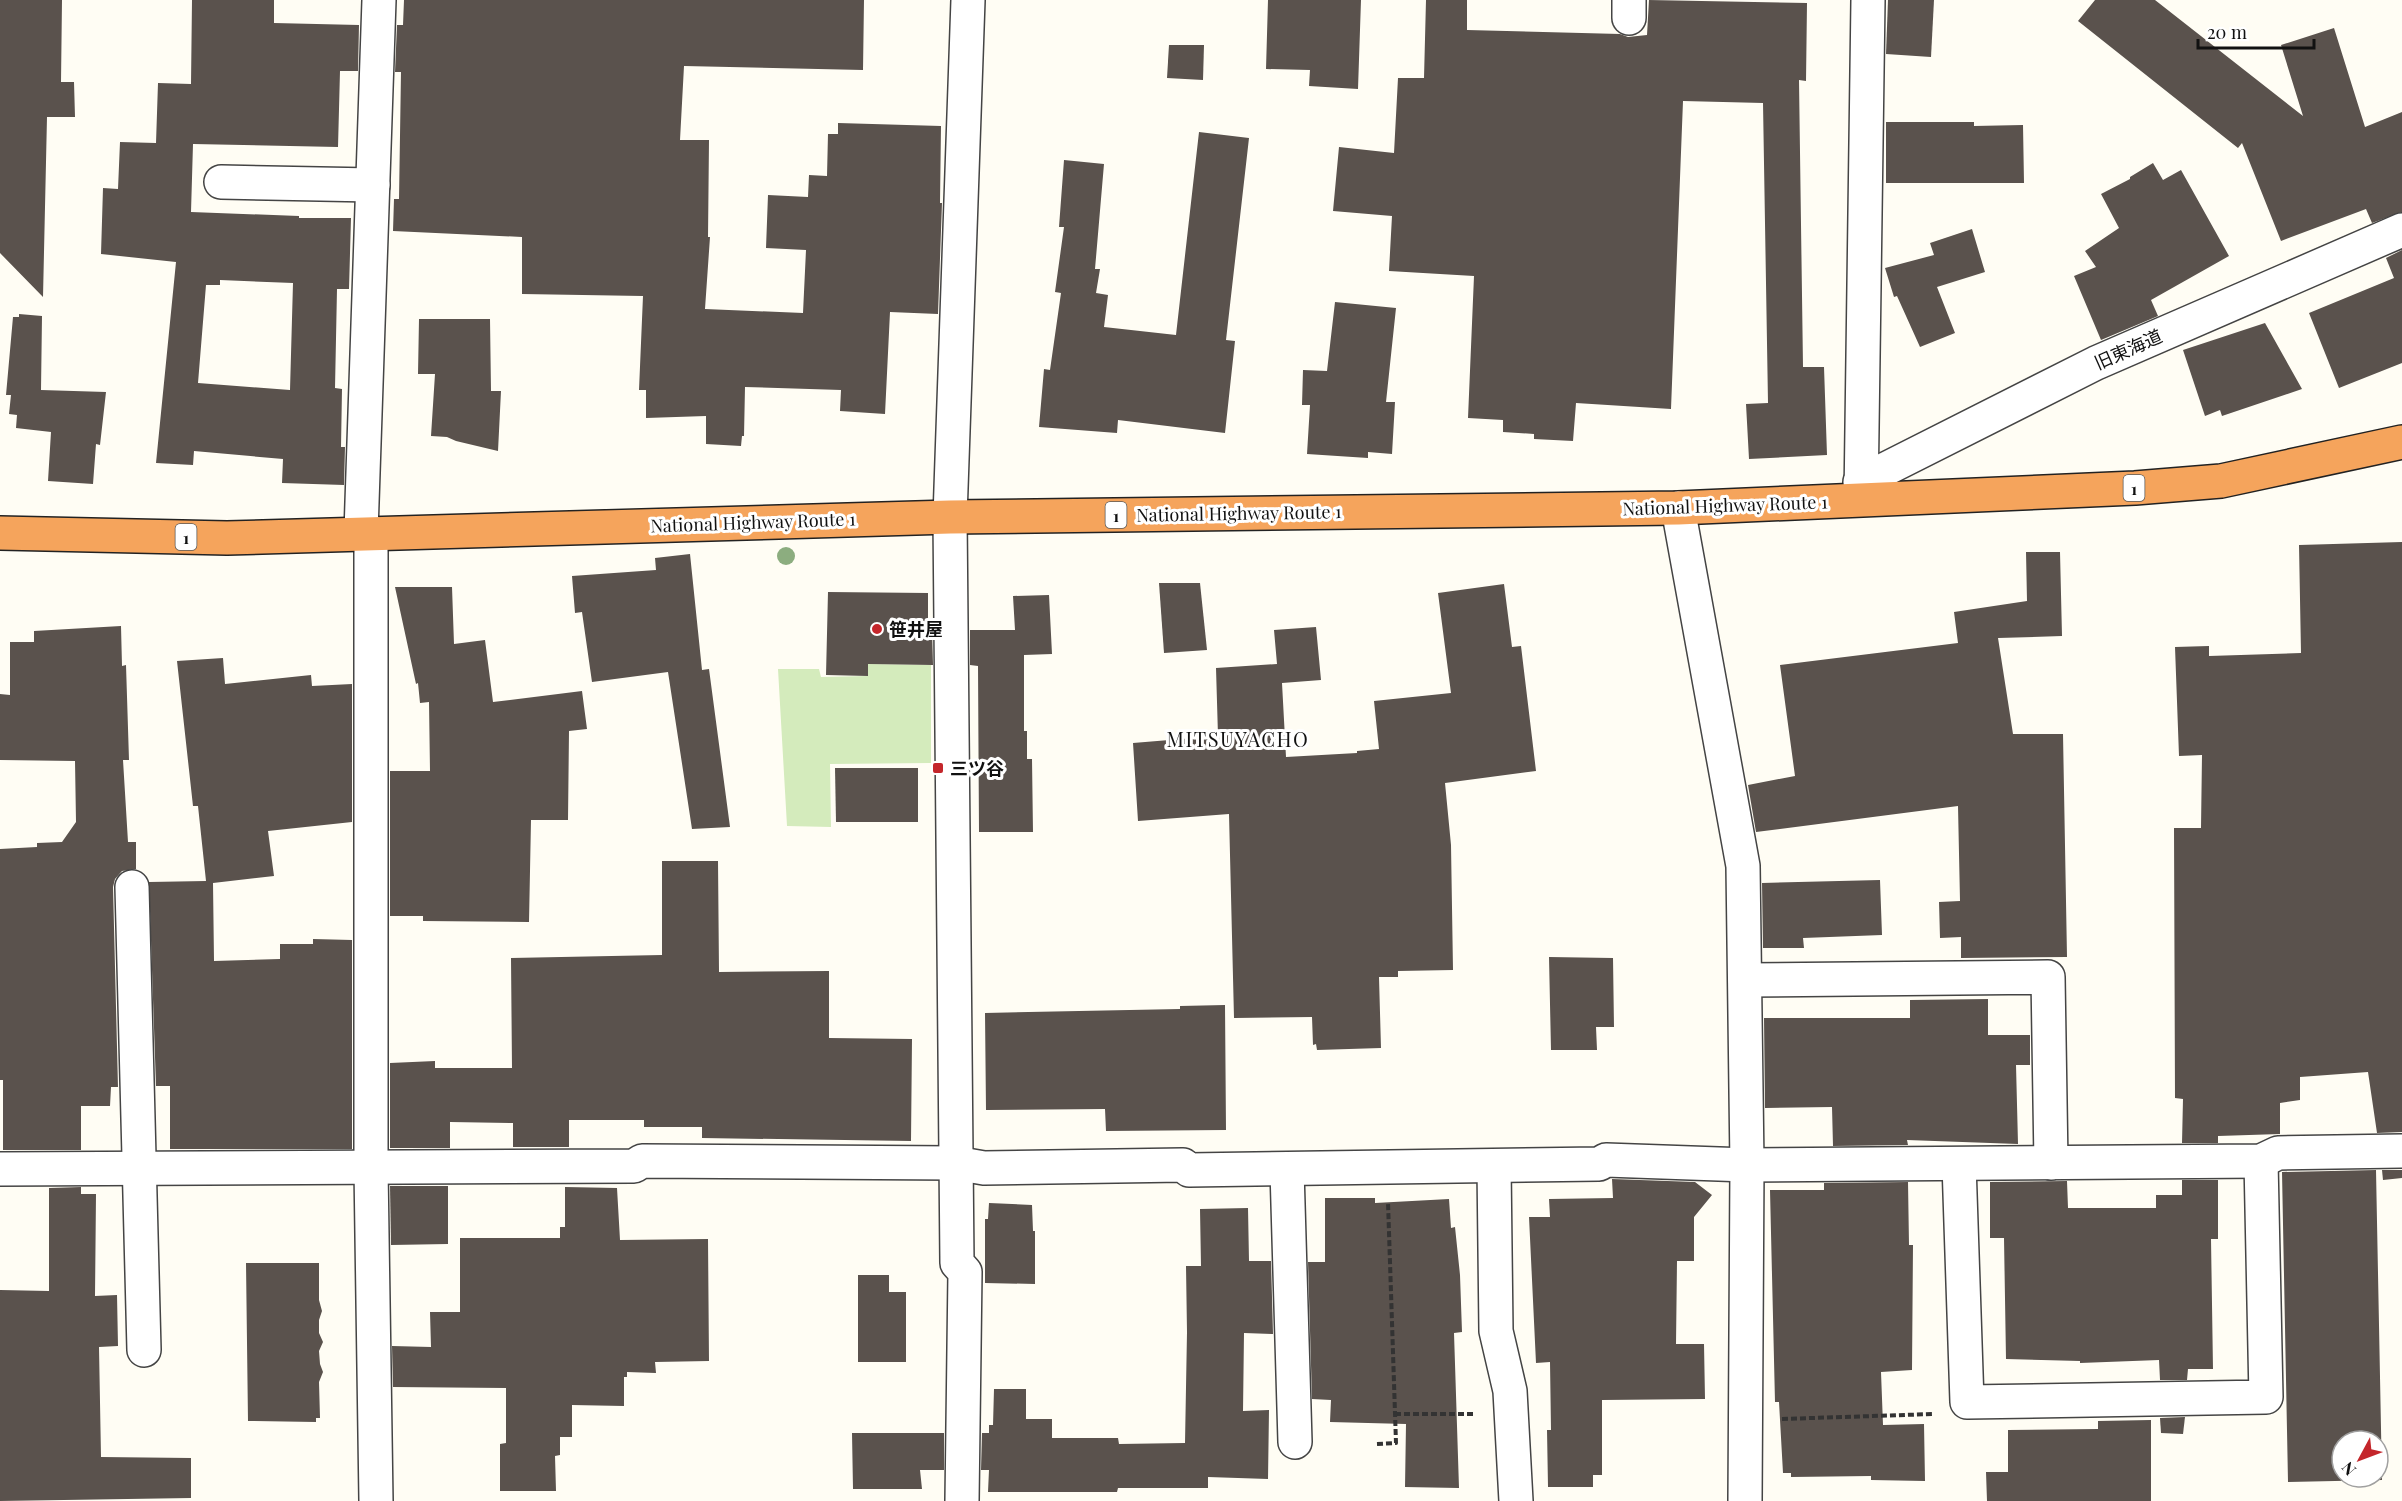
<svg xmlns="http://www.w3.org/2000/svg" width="2402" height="1501" font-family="'Playfair Display','Noto Sans JP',serif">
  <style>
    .green { fill: #d4ebbc }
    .building { fill: #5a524d; fill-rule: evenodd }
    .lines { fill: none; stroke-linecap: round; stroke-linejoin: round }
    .minor-casing { stroke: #444; stroke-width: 36 }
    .highway-casing { stroke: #222; stroke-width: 36 }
    .path { stroke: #333; stroke-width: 4; stroke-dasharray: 6 3; stroke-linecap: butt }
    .minor { stroke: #fff; stroke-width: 33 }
    .highway { stroke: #f5a45c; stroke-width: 33 }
    .tree { fill: #8cad7f }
    .poi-dot { fill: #c4262b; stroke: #fff; stroke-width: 2 }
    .labels { text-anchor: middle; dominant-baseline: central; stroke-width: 6; stroke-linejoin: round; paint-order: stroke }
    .shield { fill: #fff; stroke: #585858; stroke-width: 1.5 }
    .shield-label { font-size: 16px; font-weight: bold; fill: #111 }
    .street-label { font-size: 18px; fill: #111; stroke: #fff }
    .poi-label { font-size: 18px; font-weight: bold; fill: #111; stroke: #fff; text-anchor: start }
    .neighbourhood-label { font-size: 20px; letter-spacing: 1.5px; fill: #111; stroke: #fff }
  </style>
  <rect width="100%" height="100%" fill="#fffdf4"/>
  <polygon class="green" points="868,664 931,665 931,763 830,764 831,827 787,826 778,669 819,669 821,677 868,676"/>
  <g class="building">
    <polygon points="0,0 62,0 61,82 74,82 75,117 47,117 43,297 0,253"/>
    <path d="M192,0H274V23L359,25L358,71H340L338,147L193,144L191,212L299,216V218H351L349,289H337L335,388L342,389L341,447H345L344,485L282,483L283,459L194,451L193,465L156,463L176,262L101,254L103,188L118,189L120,142L156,143L158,83L191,84ZM220,280L293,283L290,390L198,383L206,285H220Z"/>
    <polygon points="404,0 864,0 863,70 684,66 680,140 709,140 708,237 710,237 705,309 803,313 806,250 766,248 768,195 808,197 809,175 827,176 828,134 838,134 838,123 941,126 940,203 942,203 938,314 890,312 885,414 840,411 841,390 745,387 744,436 742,436 741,446 706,444 706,416 646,418 646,390 639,390 643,296 522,294 522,237 393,231 394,199 399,199 401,72 395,72 397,25 403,25"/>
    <polygon points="1268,0 1361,0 1358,89 1309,86 1310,70 1266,69"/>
    <polygon points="1426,0 1467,0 1467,30 1620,34 1628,37 1647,35 1649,0 1807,3 1806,81 1799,80 1803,367 1824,367 1827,455 1749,459 1746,404 1768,403 1763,103 1683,101 1671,409 1576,403 1573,441 1534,439 1534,434 1503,432 1503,420 1468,418 1474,276 1389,271 1392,216 1333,211 1339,147 1394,153 1398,78 1424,78"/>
    <polygon points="1888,0 1934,0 1931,57 1886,54"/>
    <polygon points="2095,0 2155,0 2303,116 2281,45 2334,28 2365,127 2402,112 2402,212 2372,223 2366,209 2281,241 2242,143 2238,148 2078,21"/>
    <polygon points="1169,45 1204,45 1203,80 1167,78"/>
    <polygon points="1886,122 1974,122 1974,126 2023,125 2024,183 1886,183"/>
    <polygon points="1199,132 1249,138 1226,340 1235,341 1225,433 1118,420 1117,433 1039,427 1044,369 1050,370 1061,293 1055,292 1064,227 1059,227 1064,160 1104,164 1095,269 1100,269 1096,293 1108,295 1104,327 1176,335"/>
    <polygon points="2153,163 2163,180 2181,170 2229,256 2151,300 2158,316 2101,340 2074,276 2096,267 2085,251 2119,228 2101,194 2130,179 2130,177"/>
    <polygon points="1972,229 1985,272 1937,287 1955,333 1920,347 1897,296 1894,297 1885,268 1934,255 1930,243"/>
    <polygon points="2402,250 2402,363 2339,388 2309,313 2394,278 2386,258"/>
    <polygon points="1335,302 1396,308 1386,402 1395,402 1392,454 1368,452 1368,458 1307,454 1310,405 1302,405 1303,370 1327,371"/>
    <polygon points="19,314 42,316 41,390 106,392 100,445 96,444 93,484 48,481 51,432 16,428 17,415 9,414 11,395 6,395 13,317 19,317"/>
    <polygon points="419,319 490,319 491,391 501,391 498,451 456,441 447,437 431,436 435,374 418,374"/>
    <polygon points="2265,323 2302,389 2222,416 2220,410 2205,416 2183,350"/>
    <polygon points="2402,542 2402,1132 2377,1133 2368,1072 2300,1077 2300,1100 2280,1103 2280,1134 2218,1136 2218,1143 2182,1143 2183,1099 2175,1098 2174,828 2201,828 2202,755 2179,756 2175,647 2209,646 2209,656 2301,653 2299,545"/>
    <polygon points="2026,552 2060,552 2062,636 1998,638 2013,734 2063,734 2067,957 1961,958 1961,937 1940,938 1939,902 1960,901 1958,806 1756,832 1748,785 1795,776 1780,665 1958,643 1954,612 2027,601"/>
    <polygon points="690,554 702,670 709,669 730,827 692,829 668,672 592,682 582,612 575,613 572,576 656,570 655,558"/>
    <polygon points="1159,583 1200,583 1207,650 1164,653"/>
    <polygon points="1504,584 1512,647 1521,646 1536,771 1445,783 1451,845 1453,970 1398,971 1398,977 1379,977 1381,1048 1317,1050 1316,1044 1313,1045 1312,1017 1234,1018 1229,814 1138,821 1133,743 1218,736 1216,668 1277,664 1274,630 1316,627 1321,680 1282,683 1286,757 1357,753 1357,751 1379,749 1374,701 1451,693 1438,593"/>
    <polygon points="395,587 452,587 454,644 485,640 493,702 582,691 587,729 569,731 568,820 531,820 529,922 423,921 423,916 390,916 390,771 430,771 429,702 420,703 418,683 416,684"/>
    <polygon points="828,592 928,593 928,629 932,629 933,665 868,664 868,676 826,675"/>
    <polygon points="1049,595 1052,654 1024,655 1024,731 1027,731 1027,759 1032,759 1033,832 979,832 978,666 970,665 970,630 1015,630 1013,596"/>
    <polygon points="121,626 122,666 126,665 129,760 123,760 128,842 136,842 136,869 122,871 115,879 113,887 118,1087 111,1087 110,1106 81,1106 81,1150 3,1150 3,1080 0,1080 0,849 37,847 37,843 62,842 76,822 75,761 0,760 0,694 10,695 10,642 34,642 34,631"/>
    <polygon points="223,658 225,684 311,675 312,686 352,684 352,822 268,831 274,876 213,883 214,961 280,959 280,944 313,944 313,939 352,940 352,1149 170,1149 170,1086 156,1086 149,882 206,881 198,806 193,806 177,661"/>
    <polygon points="835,768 918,768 918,822 836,822"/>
    <polygon points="662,861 718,861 719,972 829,971 829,1038 912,1039 911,1141 702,1138 702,1127 644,1127 644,1120 569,1120 569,1147 513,1147 513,1123 450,1122 450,1148 390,1148 390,1063 435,1061 435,1068 512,1068 511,958 662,955"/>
    <polygon points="1880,880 1882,935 1803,938 1804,948 1763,948 1762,883"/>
    <polygon points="1549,957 1613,958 1614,1027 1596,1027 1597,1050 1551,1050"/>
    <polygon points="1988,999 1988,1035 2030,1035 2030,1065 2016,1065 2018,1144 1907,1140 1908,1145 1833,1146 1832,1107 1765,1108 1764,1018 1910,1018 1910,1000"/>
    <polygon points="1225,1005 1226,1130 1106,1131 1105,1109 986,1110 985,1013 1180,1009 1180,1006"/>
    <path d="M2376,1170L2382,1480L2288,1482L2282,1172ZM2342,1441H2378V1477H2342Z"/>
    <polygon points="2382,1170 2402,1170 2402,1178 2383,1180"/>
    <polygon points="1612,1179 1695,1182 1712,1195 1694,1217 1694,1261 1677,1261 1676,1344 1704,1344 1705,1399 1602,1400 1602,1475 1593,1475 1593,1487 1548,1487 1547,1430 1551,1430 1550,1362 1536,1363 1529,1217 1550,1217 1549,1199 1613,1198"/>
    <polygon points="2182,1180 2218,1180 2218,1239 2211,1239 2213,1369 2188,1369 2187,1380 2160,1380 2159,1360 2080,1363 2080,1361 2006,1359 2004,1238 1990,1238 1990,1182 2067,1181 2068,1208 2156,1208 2156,1195 2182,1195"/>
    <polygon points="1908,1182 1909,1245 1913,1245 1912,1370 1881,1372 1883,1425 1924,1424 1925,1481 1871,1480 1871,1476 1791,1477 1791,1473 1783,1473 1779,1402 1775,1402 1770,1190 1824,1190 1824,1183"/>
    <polygon points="390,1186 448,1186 448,1244 391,1245"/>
    <polygon points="81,1187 81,1194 96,1194 95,1296 117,1295 118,1346 99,1347 101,1457 191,1458 191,1498 0,1501 0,1290 49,1291 49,1188"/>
    <polygon points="565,1187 617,1188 620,1240 708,1239 709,1361 655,1362 656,1373 627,1372 627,1377 624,1377 624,1406 572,1405 572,1437 560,1437 560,1455 555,1456 556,1491 500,1491 500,1444 506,1443 506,1388 393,1387 392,1346 431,1347 430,1312 460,1312 460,1238 560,1238 560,1227 565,1227"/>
    <polygon points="1325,1198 1375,1198 1375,1203 1449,1199 1451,1228 1455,1227 1460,1275 1462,1332 1454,1333 1459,1488 1405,1487 1406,1424 1330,1422 1331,1400 1312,1399 1308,1262 1325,1262"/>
    <polygon points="989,1203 1032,1205 1033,1231 1035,1231 1035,1284 985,1283 985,1219 988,1219"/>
    <polygon points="1248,1208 1249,1261 1271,1261 1273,1334 1244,1333 1243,1411 1269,1410 1268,1479 1208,1477 1208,1488 1118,1488 1117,1492 988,1492 989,1470 981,1470 982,1433 989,1433 989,1425 993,1425 994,1389 1026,1389 1026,1419 1052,1419 1052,1438 1118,1438 1119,1444 1185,1443 1187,1332 1186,1266 1201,1266 1200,1209"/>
    <polygon points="246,1263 319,1263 319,1300 322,1311 319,1320 319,1333 323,1342 319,1351 320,1364 323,1372 319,1382 320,1418 316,1418 316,1422 248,1421"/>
    <polygon points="858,1275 889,1275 889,1292 906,1292 906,1362 858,1362"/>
    <polygon points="2185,1417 2183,1434 2161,1433 2160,1418"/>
    <polygon points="2151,1420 2151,1501 1987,1501 1986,1472 2008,1472 2008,1430 2098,1429 2098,1421"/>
    <polygon points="852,1433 944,1433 944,1470 920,1470 922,1489 853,1489"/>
  </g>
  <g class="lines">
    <g class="minor-casing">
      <g id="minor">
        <polyline points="1629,18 1629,0"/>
        <polyline points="221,182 373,185"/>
        <polyline points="1860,482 2096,363 2402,230"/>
        <polyline points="1861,499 1868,0"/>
        <polyline points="1678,508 1743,866 1747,1165 1745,1501"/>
        <polyline points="361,532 379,0"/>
        <polyline points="371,532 371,1168 376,1501"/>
        <polyline points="132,887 144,1350"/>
        <polyline points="1745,980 2048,977 2051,1163"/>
        <polyline points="1959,1164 1967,1402 2266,1397 2261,1161"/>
        <polyline points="1494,1166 1496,1331 1510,1391 1516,1501"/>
        <polyline points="0,1169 634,1166 642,1161 955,1163 984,1168 1183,1165 1189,1170 1599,1164 1606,1160 1747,1165 2261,1161 2278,1153 2402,1151"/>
        <polyline points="1287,1170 1295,1442"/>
        <polyline points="962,1501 965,1272 957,1263 950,517 968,0"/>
      </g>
    </g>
    <g class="highway-casing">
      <polyline id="highway" points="0,533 227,538 950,517 1678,508 2135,488 2221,481 2402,442"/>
    </g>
    <g class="path">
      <polyline points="1395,1414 1476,1414"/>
      <polyline points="1782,1419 1934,1414"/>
      <polyline points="1377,1444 1396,1443 1388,1202"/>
    </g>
    <use href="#minor" class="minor"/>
    <use href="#highway" class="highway"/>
  </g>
  <circle class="tree" cx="786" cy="556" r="9"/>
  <g class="poi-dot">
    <circle cx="877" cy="629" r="6"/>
    <rect x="932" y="762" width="12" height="12" rx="3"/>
  </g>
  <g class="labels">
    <g class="shield">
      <rect x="2123.5" y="475" width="21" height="26" rx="4.5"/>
      <rect x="1105.5" y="502" width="21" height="26" rx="4.5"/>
      <rect x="175.5" y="524" width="21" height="26" rx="4.5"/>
    </g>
    <g class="shield-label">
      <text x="2134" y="488">1</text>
      <text x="1116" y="515">1</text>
      <text x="186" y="537">1</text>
    </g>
    <g class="street-label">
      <text transform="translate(2128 349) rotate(-24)">旧東海道</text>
      <text transform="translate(1725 505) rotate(-2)">National Highway Route 1</text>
      <text transform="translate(1239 513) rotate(-1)">National Highway Route 1</text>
      <text transform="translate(753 522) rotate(-2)">National Highway Route 1</text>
    </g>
    <g class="poi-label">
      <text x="889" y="629">笹井屋</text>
      <text x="950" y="768">三ツ谷</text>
    </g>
    <g class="neighbourhood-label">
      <text x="1238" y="738">MITSUYACHO</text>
    </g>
  </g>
  <g transform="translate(2360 1459) rotate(229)"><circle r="28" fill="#ffffff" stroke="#a0a0a0" stroke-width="1.5"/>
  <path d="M0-4.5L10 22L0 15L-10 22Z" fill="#c4262b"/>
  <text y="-9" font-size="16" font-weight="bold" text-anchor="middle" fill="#111111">N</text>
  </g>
  <path d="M2198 39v9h116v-9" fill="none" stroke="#111111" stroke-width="3"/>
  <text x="2207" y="39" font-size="18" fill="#111111" stroke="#ffffff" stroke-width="4.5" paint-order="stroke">20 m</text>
</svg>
